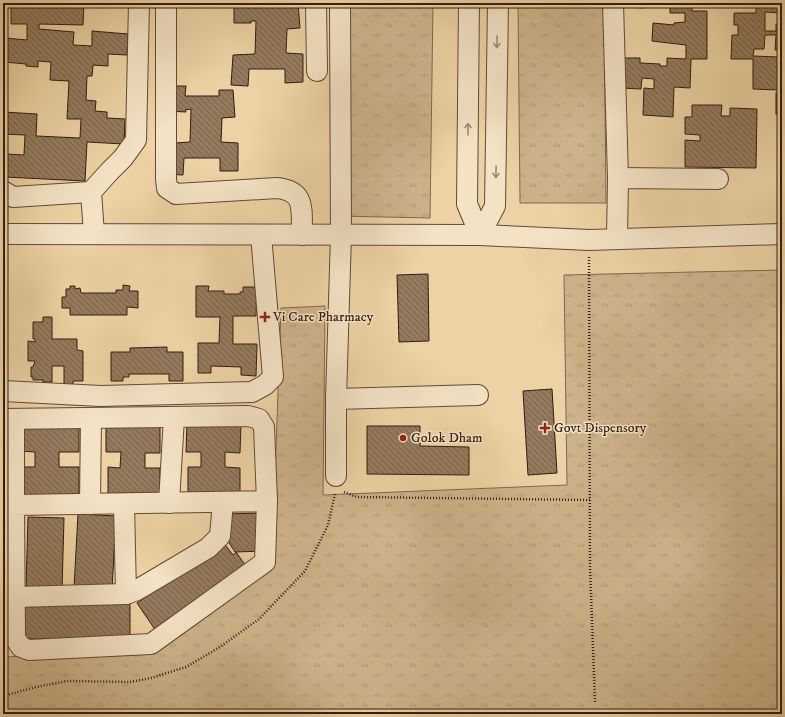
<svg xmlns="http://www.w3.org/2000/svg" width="785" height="717" font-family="'IM FELL DW Pica',serif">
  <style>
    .grass { fill: url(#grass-tufts); stroke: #81674e }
    .building { fill: url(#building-back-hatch); stroke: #351b11 }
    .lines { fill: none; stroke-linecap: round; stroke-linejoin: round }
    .street-casing { stroke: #634936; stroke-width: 22 }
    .path { stroke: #351b11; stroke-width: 2.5; stroke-dasharray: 1 2; stroke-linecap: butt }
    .street { stroke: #f3e2c4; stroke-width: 20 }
    .oneway { stroke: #9e8873 }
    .poi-dot { fill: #8f2418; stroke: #f3e2c4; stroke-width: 1.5 }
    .labels { text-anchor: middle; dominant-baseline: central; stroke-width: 3; stroke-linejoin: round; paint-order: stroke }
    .poi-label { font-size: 14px; fill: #351b11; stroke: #f3e2c4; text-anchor: start }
  </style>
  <defs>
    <pattern id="grass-tufts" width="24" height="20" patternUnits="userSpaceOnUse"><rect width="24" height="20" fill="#cdb38b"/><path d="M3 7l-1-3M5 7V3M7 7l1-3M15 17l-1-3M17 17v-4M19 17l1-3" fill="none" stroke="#b19977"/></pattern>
    <pattern id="building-back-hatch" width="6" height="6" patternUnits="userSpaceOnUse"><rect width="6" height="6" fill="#947a5d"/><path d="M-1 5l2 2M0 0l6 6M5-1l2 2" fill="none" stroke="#7a634b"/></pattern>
  </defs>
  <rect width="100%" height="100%" fill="#ecd2a4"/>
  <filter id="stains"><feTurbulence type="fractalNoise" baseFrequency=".005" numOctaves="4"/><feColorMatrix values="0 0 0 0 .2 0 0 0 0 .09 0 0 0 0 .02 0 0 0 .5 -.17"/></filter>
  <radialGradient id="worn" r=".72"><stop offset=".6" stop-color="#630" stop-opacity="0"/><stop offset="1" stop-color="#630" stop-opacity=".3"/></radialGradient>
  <g class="grass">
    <polygon points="341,3 433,3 430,218 337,216"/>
    <polygon points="518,3 604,3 606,203 520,203"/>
    <polygon points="782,270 782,714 3,714 3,657 150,651 272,562 281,308 325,306 323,495 567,485 564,275"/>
  </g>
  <g class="building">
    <polygon points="11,3 84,3 83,25 39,24 39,29 74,32 73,45 92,46 92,31 128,34 127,55 108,54 108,66 93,65 92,76 87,76 86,100 96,101 95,111 107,112 107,118 125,119 124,144 87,142 85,181 5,177 6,154 24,155 25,135 3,134 3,112 37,114 36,136 80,138 81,119 67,119 69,81 50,80 51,62 38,61 38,67 26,66 26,64 4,62 5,38 27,40 27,24 11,24"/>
    <polygon points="234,3 251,3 251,7 284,7 284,3 298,3 300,28 287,29 286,53 303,54 303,82 285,83 285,69 249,69 248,86 231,85 233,55 255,54 256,21 251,21 251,23 234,23"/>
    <polygon points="616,3 644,3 643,8 616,6"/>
    <polygon points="670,3 692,3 692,11 707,11 707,59 691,59 690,88 674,87 673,117 643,115 644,88 654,89 654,79 642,78 641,89 619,88 620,58 640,58 640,63 660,64 660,66 667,66 667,58 686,59 686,45 652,41 653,23 674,25 674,23 685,22 685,13 670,13"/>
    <polygon points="756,3 782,3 782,13 765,12 765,31 776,31 776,24 782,24 782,50 775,50 776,35 765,35 764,49 754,49 753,56 779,57 778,90 753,89 753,59 731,59 732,35 738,35 738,25 734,25 734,13 756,13"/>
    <polygon points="169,86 186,86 185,96 219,96 219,90 233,90 235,117 222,118 221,142 238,143 238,171 220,171 220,158 184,158 183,175 166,174 175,143 190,142 191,109 185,110 186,112 169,111"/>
    <rect x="776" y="93" width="6" height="21"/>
    <polygon points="692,105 722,105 721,116 730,116 730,108 757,109 756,168 685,167 685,140 700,141 700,135 685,134 685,117 692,117"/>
    <polygon points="428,274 429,341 399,342 397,275"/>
    <polygon points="123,285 130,286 129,291 138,291 138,308 127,307 127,315 70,315 70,308 62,308 62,297 66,297 66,289 70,289 70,286 75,286 75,289 80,288 81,293 116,293 116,290 123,290"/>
    <polygon points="196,286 209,286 208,291 224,291 224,294 240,294 240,292 243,292 243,287 257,287 256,316 233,316 233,344 257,344 256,376 241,375 241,367 211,366 211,373 198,373 198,343 219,343 220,317 196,317"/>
    <polygon points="43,317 52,317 52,339 77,339 77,350 83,351 83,381 73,381 73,386 64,386 64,366 52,366 52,382 43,382 43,380 33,380 33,377 31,377 31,367 33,367 35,361 28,361 28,341 35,342 35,339 33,339 33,322 43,322"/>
    <polygon points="167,347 167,352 183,352 183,381 169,381 169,374 129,374 129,377 123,377 123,381 111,381 111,352 130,352 130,348"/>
    <polygon points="552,389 557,473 528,475 523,391"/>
    <polygon points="20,423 79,424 79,452 59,452 59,467 79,467 79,497 22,497 22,467 35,467 35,452 20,451"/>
    <polygon points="106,423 160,425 160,453 145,453 145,468 160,468 160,498 108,498 108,467 120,468 121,452 106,452"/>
    <polygon points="187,423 241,424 240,453 225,452 225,467 240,468 240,498 188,497 188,467 201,467 201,452 186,452"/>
    <polygon points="367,426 420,426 420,446 469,447 469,475 367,474"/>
    <polygon points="263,513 263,551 235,552 228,541 225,514"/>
    <polygon points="78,514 116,516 112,590 74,588"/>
    <polygon points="28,517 64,518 62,591 26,590"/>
    <polygon points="223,542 233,555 236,552 248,569 158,634 137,603"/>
    <polygon points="22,601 130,603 130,639 22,639"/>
  </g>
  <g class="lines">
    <g class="street-casing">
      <g id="street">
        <path d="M166,3V179L167,188L176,194L277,188C307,191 301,211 302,235"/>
        <polyline points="316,3 317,71"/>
        <polyline points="469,3 467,204 480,235"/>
        <polyline points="613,3 618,178"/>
        <polyline points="3,191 13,197 91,192"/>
        <polyline points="3,234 480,235 589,240 782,234"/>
        <polyline points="94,234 91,192 109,172 123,158 136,140 139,3"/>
        <polyline points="480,235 495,206 498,3"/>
        <polyline points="617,239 618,178 718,179"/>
        <polyline points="3,391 101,396 252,392 265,385 273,377 261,235"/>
        <polyline points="336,399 478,395"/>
        <polyline points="3,419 248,416 259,419 264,427 267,501 265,562 151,644 29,650 21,647 15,638 14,505 267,501"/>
        <polyline points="14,419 14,505"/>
        <polyline points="336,476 336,399 341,235 340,3"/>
        <polyline points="169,503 174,417"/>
        <polyline points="90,504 91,418"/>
        <polyline points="124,504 126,594"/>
        <polyline points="15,597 126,594 137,590 208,548 220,536 223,502"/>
      </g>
    </g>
    <g class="path">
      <polyline points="589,257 590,567 595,702"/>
      <polyline points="344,492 357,497 590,500"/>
      <polyline points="3,696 36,687 67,681 130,682 151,678 186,667 220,647 259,619 305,571 328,525 335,494"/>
    </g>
    <use href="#street" class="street"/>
  </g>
  <defs><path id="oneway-shaft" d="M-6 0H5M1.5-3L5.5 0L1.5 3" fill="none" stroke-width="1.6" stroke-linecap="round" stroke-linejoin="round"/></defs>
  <g class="oneway">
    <use href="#oneway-shaft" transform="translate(497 42) rotate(91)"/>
    <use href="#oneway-shaft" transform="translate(468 129) rotate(-90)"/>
    <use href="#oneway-shaft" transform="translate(496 172) rotate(91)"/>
  </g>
  <g class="poi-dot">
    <path d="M263 311h4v4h4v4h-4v4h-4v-4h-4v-4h4z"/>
    <path d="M543 422h4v4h4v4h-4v4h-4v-4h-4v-4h4z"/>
    <circle cx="403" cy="438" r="4"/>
  </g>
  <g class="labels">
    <g class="poi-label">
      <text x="273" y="317">Vi Care Pharmacy</text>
      <text x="554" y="428">Govt Dispensory</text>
      <text x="411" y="438">Golok Dham</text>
    </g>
  </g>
  <rect width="785" height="717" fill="none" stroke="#ecd2a4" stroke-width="16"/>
  <rect x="4" y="4" width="777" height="709" fill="none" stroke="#351b11" stroke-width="2"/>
  <rect x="8" y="8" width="769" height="701" fill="none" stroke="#351b11"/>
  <rect width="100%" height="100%" filter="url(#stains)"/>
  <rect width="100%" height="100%" fill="url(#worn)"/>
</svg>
